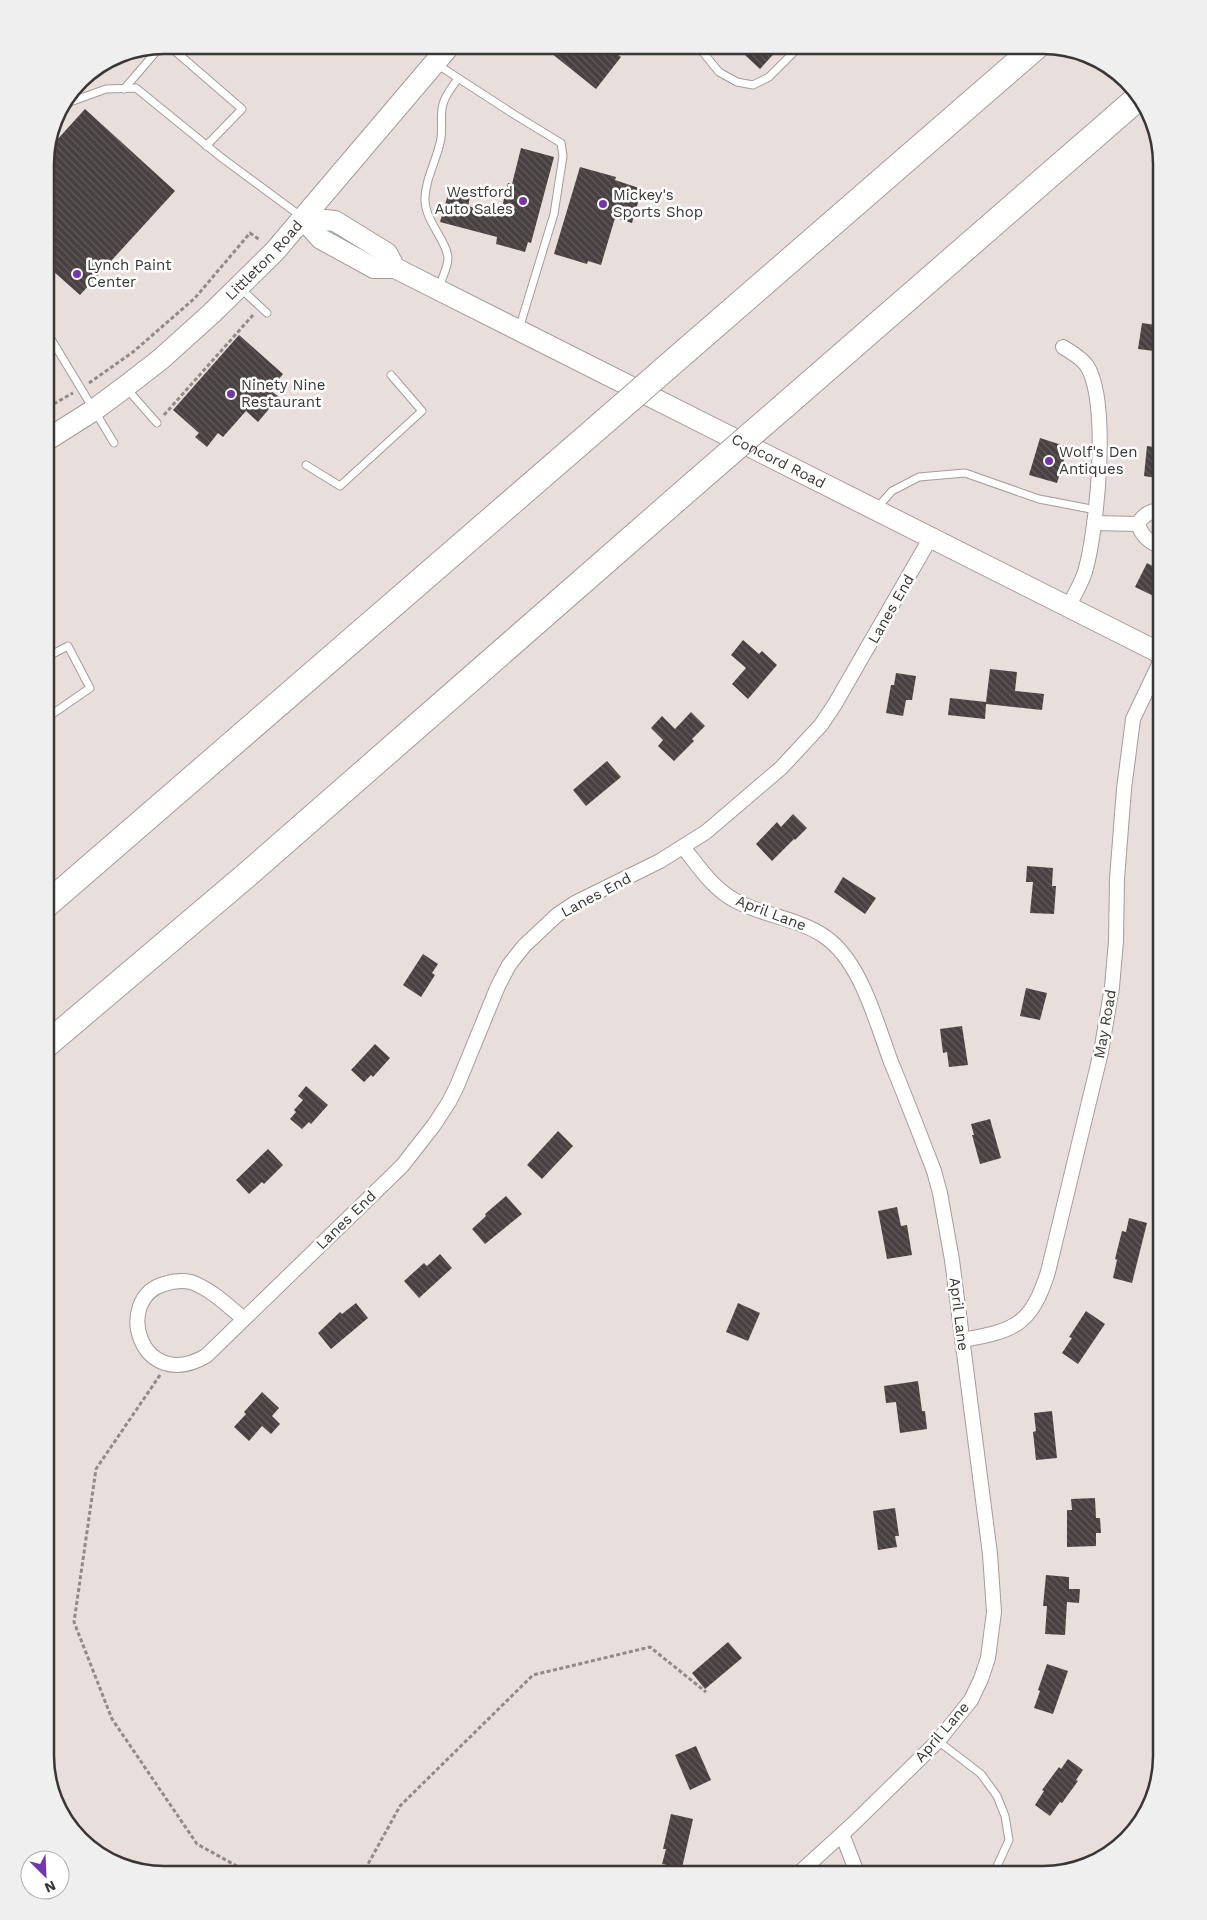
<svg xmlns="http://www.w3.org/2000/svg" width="1207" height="1920" font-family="'Work Sans',sans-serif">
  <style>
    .building { fill: url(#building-back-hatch) }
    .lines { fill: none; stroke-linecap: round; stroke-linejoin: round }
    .lane-casing { stroke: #a59c9a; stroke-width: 9 }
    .street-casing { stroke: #a59c9a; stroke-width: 16 }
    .secondary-casing { stroke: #a59c9a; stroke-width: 22 }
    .primary-casing { stroke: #a59c9a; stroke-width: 23 }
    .highway-casing { stroke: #a59c9a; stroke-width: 27 }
    .path { stroke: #908a88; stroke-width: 3; stroke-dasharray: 4 2.5; stroke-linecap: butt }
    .lane { stroke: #fff; stroke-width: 7 }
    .street { stroke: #fff; stroke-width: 14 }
    .secondary { stroke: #fff; stroke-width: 20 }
    .primary { stroke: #fff; stroke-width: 21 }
    .highway { stroke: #fff; stroke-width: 25 }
    .highway-bridge-casing { stroke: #a59c9a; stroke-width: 27; stroke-linecap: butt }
    .highway-bridge { stroke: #fff; stroke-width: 25 }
    .poi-dot { fill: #7336ab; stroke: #fff; stroke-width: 2 }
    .labels { text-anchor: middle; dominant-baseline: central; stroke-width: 5; stroke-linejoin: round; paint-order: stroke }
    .poi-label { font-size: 15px; fill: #3a3635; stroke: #fff; text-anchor: start }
    .street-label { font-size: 15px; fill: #3a3635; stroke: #fff }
    .rim { fill: none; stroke: #3a3635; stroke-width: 2.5 }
  </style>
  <defs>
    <pattern id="building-back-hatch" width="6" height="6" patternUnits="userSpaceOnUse" patternTransform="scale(1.25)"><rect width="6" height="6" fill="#494141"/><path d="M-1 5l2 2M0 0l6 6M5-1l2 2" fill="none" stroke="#625b5b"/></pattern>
  </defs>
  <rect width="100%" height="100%" fill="#e8dedb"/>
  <g class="building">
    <polygon points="541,45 606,45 621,57 596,89"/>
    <polygon points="734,45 782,45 760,69"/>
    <polygon points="85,109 175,191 80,295 45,264 45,156 46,152"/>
    <polygon points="521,148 554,157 531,243 528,242 525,252 496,244 497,237 440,222 449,191 470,197 468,206 500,215 508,183 512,184"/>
    <polygon points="580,167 616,177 615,180 642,189 632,223 615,218 601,265 588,261 587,264 554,254"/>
    <polygon points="1142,323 1162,326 1162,352 1138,349"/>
    <polygon points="239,335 283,374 270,390 279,397 258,422 246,411 223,437 218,433 207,447 195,437 199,433 173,410"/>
    <polygon points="1040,438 1068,447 1057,483 1029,475"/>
    <polygon points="1147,446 1162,448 1162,479 1144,476"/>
    <polygon points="1147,563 1162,571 1162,600 1135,587"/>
    <polygon points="743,640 759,654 762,651 777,665 748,699 732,684 746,668 731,655"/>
    <polygon points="990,669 1017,672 1015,691 1044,694 1042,710 986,704 985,719 948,715 950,698 986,702"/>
    <polygon points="896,673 916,676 912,700 906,700 903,716 886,713 891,685 894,685"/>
    <polygon points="691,712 705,726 692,739 694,741 674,761 658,746 663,740 651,728 662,716 675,729"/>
    <polygon points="607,761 621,777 586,806 573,790"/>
    <polygon points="793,814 807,828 795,840 794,839 772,861 756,844 777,822 781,827"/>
    <polygon points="1027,866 1053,868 1052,886 1056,886 1054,914 1030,913 1033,882 1026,882"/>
    <polygon points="843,877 876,898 865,914 834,892"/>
    <polygon points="423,954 438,964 432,973 435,975 421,997 403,985"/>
    <polygon points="1026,988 1047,993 1040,1020 1020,1016"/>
    <polygon points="962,1026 968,1065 949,1067 947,1052 943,1053 940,1029"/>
    <polygon points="375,1044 390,1058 373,1077 371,1075 364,1082 351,1070"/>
    <polygon points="306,1086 328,1105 311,1124 309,1122 302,1129 290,1119 296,1112 294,1110 303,1100 298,1096"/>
    <polygon points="990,1119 1001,1158 980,1164 972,1135 974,1135 971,1124"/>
    <polygon points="558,1131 573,1146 542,1179 527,1165"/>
    <polygon points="268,1149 283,1165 264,1184 262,1182 249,1194 236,1180"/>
    <polygon points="506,1196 522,1214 485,1244 472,1229 486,1216 485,1214"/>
    <polygon points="897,1207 901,1226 907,1225 912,1255 887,1259 878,1211"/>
    <polygon points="1129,1218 1147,1223 1132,1283 1113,1278 1117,1260 1115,1259 1122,1231 1126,1232"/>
    <polygon points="440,1254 452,1268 419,1298 404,1281 424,1263 427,1266"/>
    <polygon points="356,1303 368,1318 331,1349 318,1333 340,1312 342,1314"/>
    <polygon points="738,1303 760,1313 748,1341 726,1332"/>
    <polygon points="1086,1311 1105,1324 1078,1364 1062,1353 1072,1338 1069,1337"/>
    <polygon points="918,1381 922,1411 925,1411 927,1429 900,1433 896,1402 886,1403 884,1386"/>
    <polygon points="262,1392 279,1408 272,1416 280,1424 271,1434 262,1426 249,1441 234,1427 246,1414 244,1412"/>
    <polygon points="1052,1411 1057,1458 1036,1460 1033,1432 1036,1431 1034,1413"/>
    <polygon points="1095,1498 1096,1518 1100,1518 1101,1533 1096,1533 1096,1546 1067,1547 1067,1510 1072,1510 1071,1499"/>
    <polygon points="895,1508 899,1536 895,1536 897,1547 878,1550 873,1511"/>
    <polygon points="1046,1575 1069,1577 1069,1589 1080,1589 1079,1603 1067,1602 1065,1635 1045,1634 1047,1606 1043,1606"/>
    <polygon points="728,1642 742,1658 705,1689 692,1673"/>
    <polygon points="1047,1664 1068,1671 1053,1714 1034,1708 1040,1691 1038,1690"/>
    <polygon points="696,1746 711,1780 690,1790 675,1755"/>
    <polygon points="1068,1759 1083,1770 1076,1780 1078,1781 1062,1803 1060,1802 1050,1816 1035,1805 1044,1791 1042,1790 1059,1767 1061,1769"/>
    <polygon points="671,1814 693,1819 682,1868 662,1864 666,1849 663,1849"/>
  </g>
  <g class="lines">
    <g class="lane-casing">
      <g id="lane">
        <polyline points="168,45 242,109 206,146"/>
        <polyline points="697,45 719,72 737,82 753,85 769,77 801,45"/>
        <polyline points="438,65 515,115 561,143 563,156 554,214 519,329"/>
        <polyline points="124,89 161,46"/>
        <polyline points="54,118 70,102 106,89 136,88 222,158 302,217"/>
        <path d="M439,287C442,278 448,267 448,258C447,241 426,222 425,201C424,181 438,158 441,138C443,125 439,113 444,101C447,93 454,85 458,78"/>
        <polyline points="240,288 267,313"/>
        <polyline points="45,329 114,443"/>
        <polyline points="127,389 157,423"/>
        <polyline points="306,465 340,486 422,411 391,375"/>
        <polyline points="876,509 892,491 919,477 965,473 1039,499 1096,510"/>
        <polyline points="45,719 90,688 68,646 45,658"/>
        <polyline points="938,1741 981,1774 997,1796 1005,1816 1009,1840 993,1875"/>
      </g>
    </g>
    <g class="street-casing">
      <g id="street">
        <path d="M1063,347C1072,353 1081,357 1087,366C1110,402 1097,531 1085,572C1081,584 1074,596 1068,607"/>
        <polyline points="1094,523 1138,524"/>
        <path d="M1138,524C1142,537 1150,542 1162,548"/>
        <path d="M1138,524C1143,515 1151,510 1162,510"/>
        <path d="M683,847C699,867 713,889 736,901C764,916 797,918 824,936C861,961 876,1022 891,1062C906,1098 920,1135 934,1171L940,1193L952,1260L990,1554L994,1612L988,1658L981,1679L971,1700L938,1741L853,1824L797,1875"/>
        <path d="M244,1319C228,1306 211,1289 191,1282C182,1280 173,1281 164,1284C113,1299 140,1394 206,1356L402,1166L434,1125L449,1102L457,1086L498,986L509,965L524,946L557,915L575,903L660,861L706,832L781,768L821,725L835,704L931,537"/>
        <path d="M962,1340C1015,1331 1031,1325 1048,1272L1101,1052L1112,987L1116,941L1117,879L1124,789L1133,719L1162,658"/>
        <polyline points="842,1834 858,1875"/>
      </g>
    </g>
    <g class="secondary-casing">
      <g id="secondary">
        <path id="s1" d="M302,218L321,239L374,268H395L1162,654"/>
        <polyline points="302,218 335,221 387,253 395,268"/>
      </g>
    </g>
    <g class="primary-casing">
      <g id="primary">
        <path id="s2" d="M45,441L94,410L125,387L161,359L212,313L275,251L450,45"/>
      </g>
    </g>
    <g class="highway-casing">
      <g id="highway">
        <polyline points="689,348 1038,45"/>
        <polyline points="784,406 1138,98"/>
        <polyline points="45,906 596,429"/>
        <polyline points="45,1046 249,873 695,483"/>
      </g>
    </g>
    <g class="path">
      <polyline points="89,383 133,352 195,298 250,233 260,240"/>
      <polyline points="48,407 73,393"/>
      <polyline points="164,415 253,315"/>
      <polyline points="160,1375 96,1469 74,1622 112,1719 197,1844 253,1875"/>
      <polyline points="362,1875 400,1806 533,1675 650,1647 706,1692"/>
    </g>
    <use href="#lane" class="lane"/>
    <use href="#street" class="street"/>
    <use href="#secondary" class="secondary"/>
    <use href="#primary" class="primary"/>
    <use href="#highway" class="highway"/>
    <g class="highway-bridge-casing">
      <g id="highway-bridge">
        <polyline points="596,429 689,348"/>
        <polyline points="695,483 784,406"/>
      </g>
    </g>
    <use href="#highway-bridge" class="highway-bridge"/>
  </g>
  <g class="poi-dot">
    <circle cx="523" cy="201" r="5"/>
    <circle cx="603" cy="204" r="5"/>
    <circle cx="77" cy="274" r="5"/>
    <circle cx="231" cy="394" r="5"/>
    <circle cx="1049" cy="461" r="5"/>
  </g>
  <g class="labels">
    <g class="poi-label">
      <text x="513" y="192" text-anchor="end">Westford<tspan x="513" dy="17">Auto Sales</tspan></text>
      <text x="613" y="195">Mickey's<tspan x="613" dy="17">Sports Shop</tspan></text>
      <text x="87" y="265">Lynch Paint<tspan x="87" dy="17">Center</tspan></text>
      <text x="241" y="385">Ninety Nine<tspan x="241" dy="17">Restaurant</tspan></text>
      <text x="1059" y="452">Wolf's Den<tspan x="1059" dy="17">Antiques</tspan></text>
    </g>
    <g class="street-label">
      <text stroke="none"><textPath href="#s2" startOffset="285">Littleton Road</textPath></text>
      <text stroke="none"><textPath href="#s1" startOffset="539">Concord Road</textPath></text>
      <text transform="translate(891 609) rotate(-60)">Lanes End</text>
      <text transform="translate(596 895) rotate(-28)">Lanes End</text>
      <text transform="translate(771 913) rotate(21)">April Lane</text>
      <text transform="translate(1105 1024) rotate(-80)">May Road</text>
      <text transform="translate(346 1220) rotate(-44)">Lanes End</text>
      <text transform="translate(959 1314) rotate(83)">April Lane</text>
      <text transform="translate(942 1732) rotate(-49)">April Lane</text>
    </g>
  </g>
  <path d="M0 0H1207V1920H0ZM164 54H1043A110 110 0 0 1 1153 164V1756A110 110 0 0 1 1043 1866H164A110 110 0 0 1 54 1756V164A110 110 0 0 1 164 54Z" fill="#efefef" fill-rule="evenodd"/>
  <path class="rim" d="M164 54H1043A110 110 0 0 1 1153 164V1756A110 110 0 0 1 1043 1866H164A110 110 0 0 1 54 1756V164A110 110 0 0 1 164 54Z"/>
  <g transform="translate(45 1875) rotate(156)"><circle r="24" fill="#ffffff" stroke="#b0afae"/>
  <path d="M0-4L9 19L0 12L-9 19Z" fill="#7336ab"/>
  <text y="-8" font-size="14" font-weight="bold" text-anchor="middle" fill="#3a3635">N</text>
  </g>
</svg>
